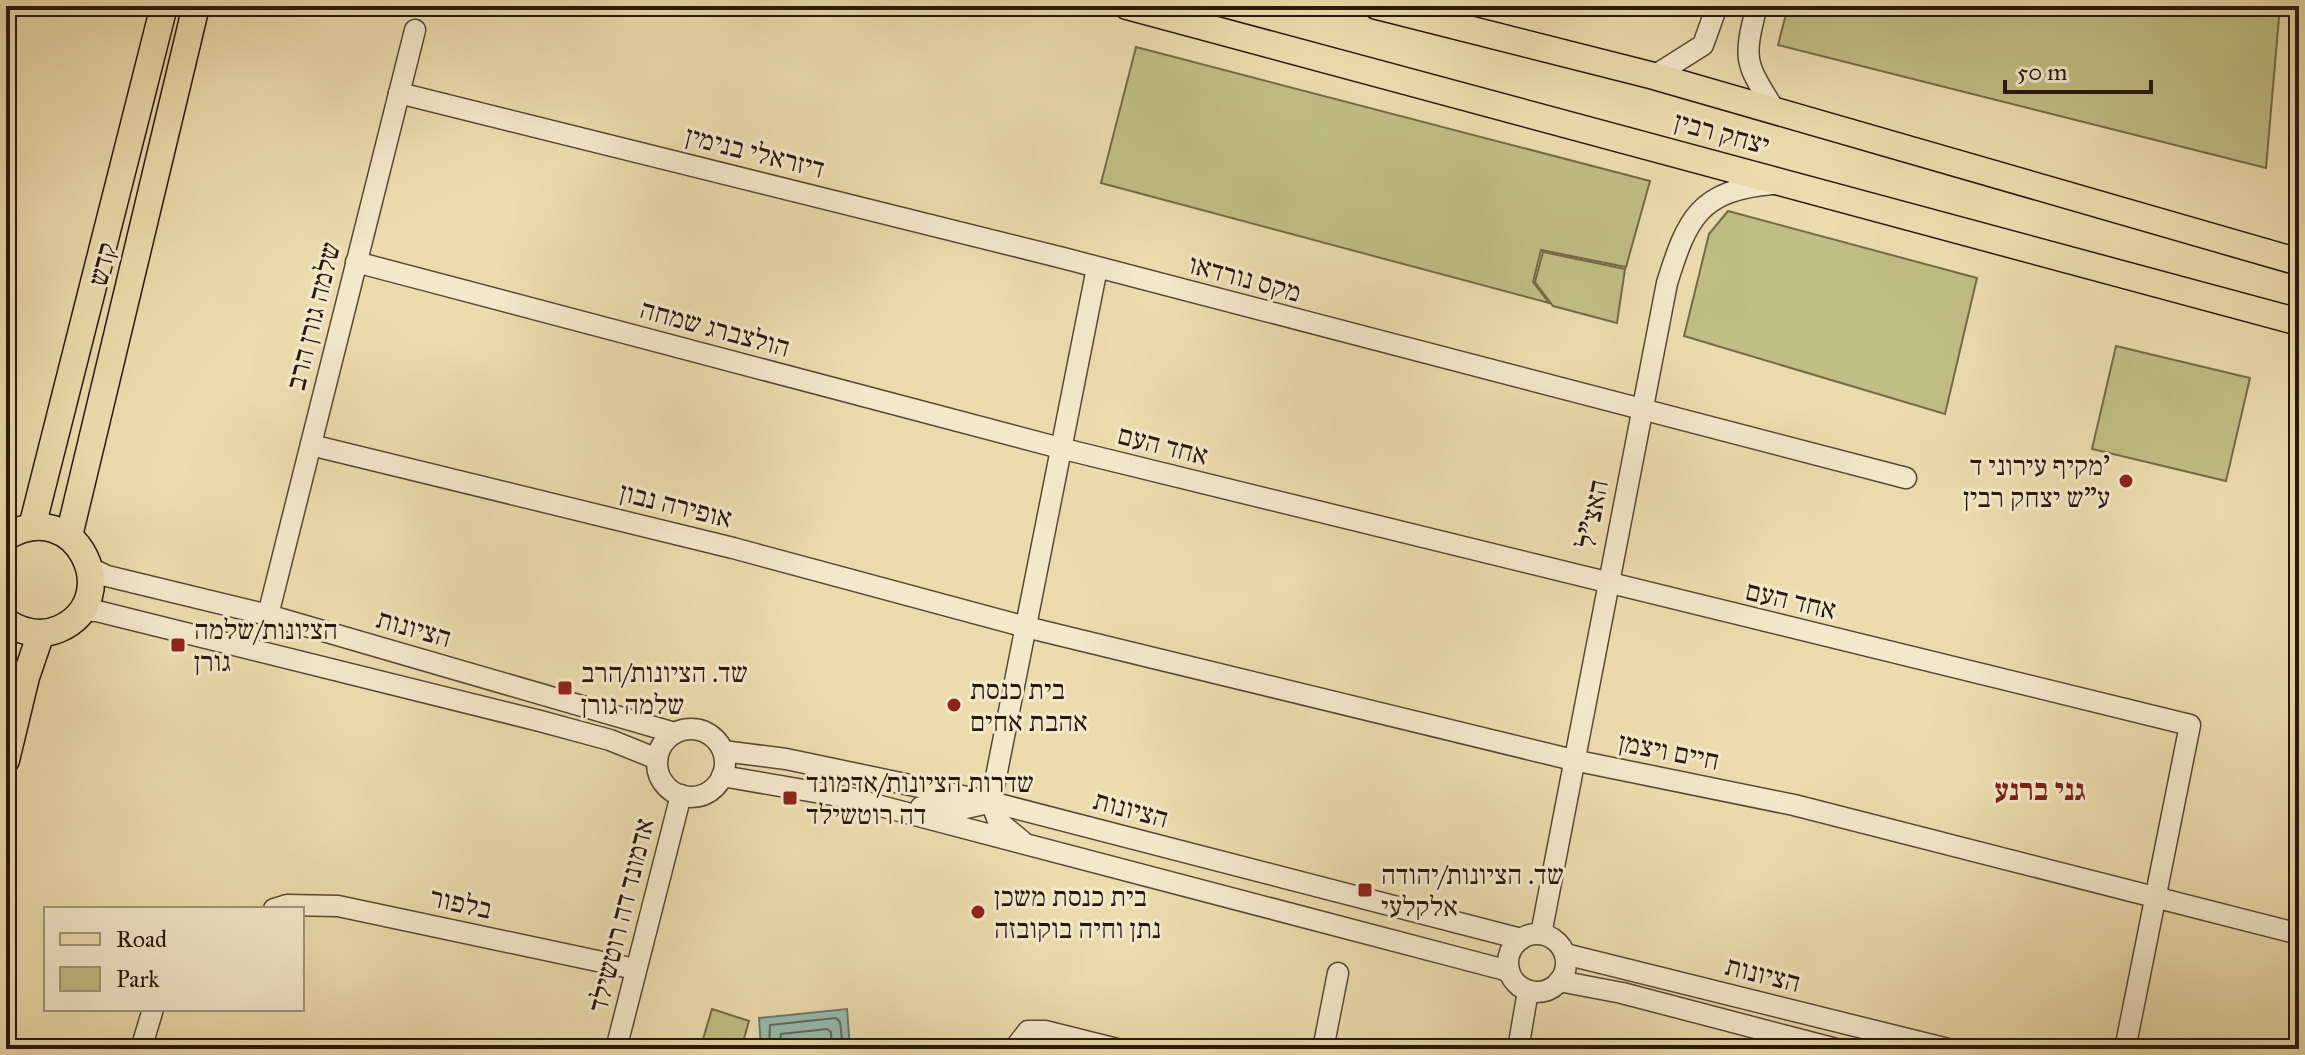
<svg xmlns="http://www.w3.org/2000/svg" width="2305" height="1055" font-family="'IM FELL Great Primer','Frank Ruhl Libre',serif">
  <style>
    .green { fill: #c0be84; stroke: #746b48; stroke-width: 2 }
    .water { fill: #99baaf; stroke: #6c796e; stroke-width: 2 }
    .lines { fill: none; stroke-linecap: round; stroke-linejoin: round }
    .shore { stroke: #60695e; stroke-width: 2 }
    .minor-casing { stroke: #594935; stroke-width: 23 }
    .major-casing { stroke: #28180d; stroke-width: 29 }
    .minor { stroke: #f3e8ca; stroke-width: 20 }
    .major { stroke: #ecdcad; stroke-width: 26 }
    .poi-dot { fill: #8f2418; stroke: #f3e8ca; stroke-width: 3 }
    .labels { text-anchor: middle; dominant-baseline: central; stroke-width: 6; stroke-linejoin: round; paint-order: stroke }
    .street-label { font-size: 28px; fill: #28180d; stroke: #f3e8ca }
    .poi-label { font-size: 28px; fill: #28180d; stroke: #f3e8ca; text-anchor: start }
    .neighbourhood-label { font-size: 30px; font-weight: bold; fill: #7a1f14; stroke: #f3e8ca }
  </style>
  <rect width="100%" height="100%" fill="#ecdcad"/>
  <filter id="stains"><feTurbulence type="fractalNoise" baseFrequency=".0025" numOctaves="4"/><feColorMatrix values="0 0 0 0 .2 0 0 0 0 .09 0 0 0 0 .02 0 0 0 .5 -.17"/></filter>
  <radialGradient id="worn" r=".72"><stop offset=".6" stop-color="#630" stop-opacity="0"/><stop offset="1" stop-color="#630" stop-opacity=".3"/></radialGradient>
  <g class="green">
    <polygon points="1788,6 2280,6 2266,168 1778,45"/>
    <polygon points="1136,47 1650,181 1626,267 1541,250 1533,282 1549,303 1101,183"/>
    <polygon points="1728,211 1977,278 1945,414 1684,336 1709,234"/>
    <polygon points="1543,252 1625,269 1617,323 1553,306 1535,282"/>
    <polygon points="2116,346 2250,378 2226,481 2092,449"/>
    <polygon points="712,1009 749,1021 741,1049 700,1049"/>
  </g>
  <polygon class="water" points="847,1009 850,1049 761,1049 759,1018"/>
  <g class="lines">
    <g class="shore">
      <polyline points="769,1049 770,1025 836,1018 840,1022 843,1049"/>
      <polyline points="779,1049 781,1034 827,1029 831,1032 832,1049"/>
    </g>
    <g class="minor-casing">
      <g id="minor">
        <path d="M1757,6C1742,62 1746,63 1775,111"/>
        <polyline points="1654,76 1703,45 1717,6"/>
        <polyline points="399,93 1063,258 1906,478"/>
        <polyline points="356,262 1060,448 2190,725 2125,1049"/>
        <polyline points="311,445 733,548 1026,627 1573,760 1794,805 2299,934"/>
        <polyline points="90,568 107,576 268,615 675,733"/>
        <polyline points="81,611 97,611 540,721 610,740 657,759"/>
        <polyline points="268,615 415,30"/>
        <circle cx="691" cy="763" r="34"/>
        <polyline points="723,751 786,759 991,802 1521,939"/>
        <polyline points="722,776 850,798 1509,971"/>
        <polyline points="921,807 953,811 988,803"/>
        <polyline points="1022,841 998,821 991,802 1097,268"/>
        <polyline points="274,909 287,905 338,906 635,969"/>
        <path d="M1541,934L1667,283C1687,219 1699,190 1773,184"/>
        <circle cx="1537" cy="963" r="29"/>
        <polyline points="1565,954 1948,1049"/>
        <polyline points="1559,981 1622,993 1836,1049"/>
        <polyline points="141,1049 153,1009"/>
        <polyline points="616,1049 681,795"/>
        <polyline points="1014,1049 1028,1031 1045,1031 1117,1049"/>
        <polyline points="1323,1049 1338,973"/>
        <polyline points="1518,1049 1528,991"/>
      </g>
    </g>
    <g class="major-casing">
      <g id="major">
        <polyline points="1127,6 2299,322"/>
        <polyline points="1377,6 1654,76 2299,262"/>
        <polyline points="32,527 164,6"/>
        <polyline points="69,536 196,6"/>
        <path d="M6,537C77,494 126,600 59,629C40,637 22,632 6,622"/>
        <polyline points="6,760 26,677 41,633"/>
      </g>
    </g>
    <use href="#minor" class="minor"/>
    <use href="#major" class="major"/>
  </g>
  <g class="poi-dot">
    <circle cx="2126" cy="481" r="8"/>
    <rect x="170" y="637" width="16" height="16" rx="4"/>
    <rect x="557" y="680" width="16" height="16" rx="4"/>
    <circle cx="954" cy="705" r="8"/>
    <rect x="782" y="790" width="16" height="16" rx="4"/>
    <rect x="1357" y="882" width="16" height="16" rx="4"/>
    <circle cx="978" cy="912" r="8"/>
  </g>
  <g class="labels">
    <g class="street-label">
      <text transform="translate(1722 133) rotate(15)">יצחק רבין</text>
      <text transform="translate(755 152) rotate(14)">דיזראלי בנימין</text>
      <text transform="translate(102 264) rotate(-76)">קדש</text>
      <text transform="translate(1245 278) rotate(15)">מקס נורדאו</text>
      <text transform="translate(313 316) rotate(-76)">שלמה גורן הרב</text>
      <text transform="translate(715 328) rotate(15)">הולצברג שמחה</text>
      <text transform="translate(1163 445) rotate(14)">אחד העם</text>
      <text transform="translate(676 505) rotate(14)">אופירה נבון</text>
      <text transform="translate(1592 514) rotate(-79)">האצ"ל</text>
      <text transform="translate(1791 600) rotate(13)">אחד העם</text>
      <text transform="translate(414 628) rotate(16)">הציונות</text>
      <text transform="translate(1669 751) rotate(11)">חיים ויצמן</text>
      <text transform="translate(1131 809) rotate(15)">הציונות</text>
      <text transform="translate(461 903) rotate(12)">בלפור</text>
      <text transform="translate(621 915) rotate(-76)">אדמונד דה רוטשילד</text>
      <text transform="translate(1763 974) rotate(14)">הציונות</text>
    </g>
    <g class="poi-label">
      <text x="2110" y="465" text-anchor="end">מקיף עירוני ד'<tspan x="2110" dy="32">ע"ש יצחק רבין</tspan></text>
      <text x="194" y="629">הציונות/שלמה<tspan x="194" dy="32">גורן</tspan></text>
      <text x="581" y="672">שד. הציונות/הרב<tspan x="581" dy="32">שלמה גורן</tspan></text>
      <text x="970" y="689">בית כנסת<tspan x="970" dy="32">אהבת אחים</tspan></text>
      <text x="806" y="782">שדרות הציונות/אדמונד<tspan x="806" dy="32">דה רוטשילד</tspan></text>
      <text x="1381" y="874">שד. הציונות/יהודה<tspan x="1381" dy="32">אלקלעי</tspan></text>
      <text x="994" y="896">בית כנסת משכן<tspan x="994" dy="32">נתן וחיה בוקובזה</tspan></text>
    </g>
    <g class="neighbourhood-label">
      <text x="2040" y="790">גני ברנע</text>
    </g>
  </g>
  <rect width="2305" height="1055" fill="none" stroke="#ecdcad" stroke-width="32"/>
  <rect x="8" y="8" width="2289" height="1039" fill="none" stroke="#28180d" stroke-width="4"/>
  <rect x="16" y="16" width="2273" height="1023" fill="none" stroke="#28180d" stroke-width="2"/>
  <rect x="44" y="907" width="260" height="104" fill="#f3e8ca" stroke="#a2957e" stroke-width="2"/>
  <rect x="60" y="933" width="40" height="12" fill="#ecdcad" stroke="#a2957e" stroke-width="2"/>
  <text x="116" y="947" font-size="24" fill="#28180d">Road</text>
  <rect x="60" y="967" width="40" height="24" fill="#c0be84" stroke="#a2957e" stroke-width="2"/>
  <text x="116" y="987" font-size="24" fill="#28180d">Park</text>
  <path d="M2005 80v12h146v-12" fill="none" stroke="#28180d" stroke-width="4"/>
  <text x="2017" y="80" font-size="24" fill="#28180d" stroke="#f3e8ca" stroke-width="6" paint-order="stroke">50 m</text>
  <rect width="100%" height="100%" filter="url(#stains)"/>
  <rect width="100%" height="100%" fill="url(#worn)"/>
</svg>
